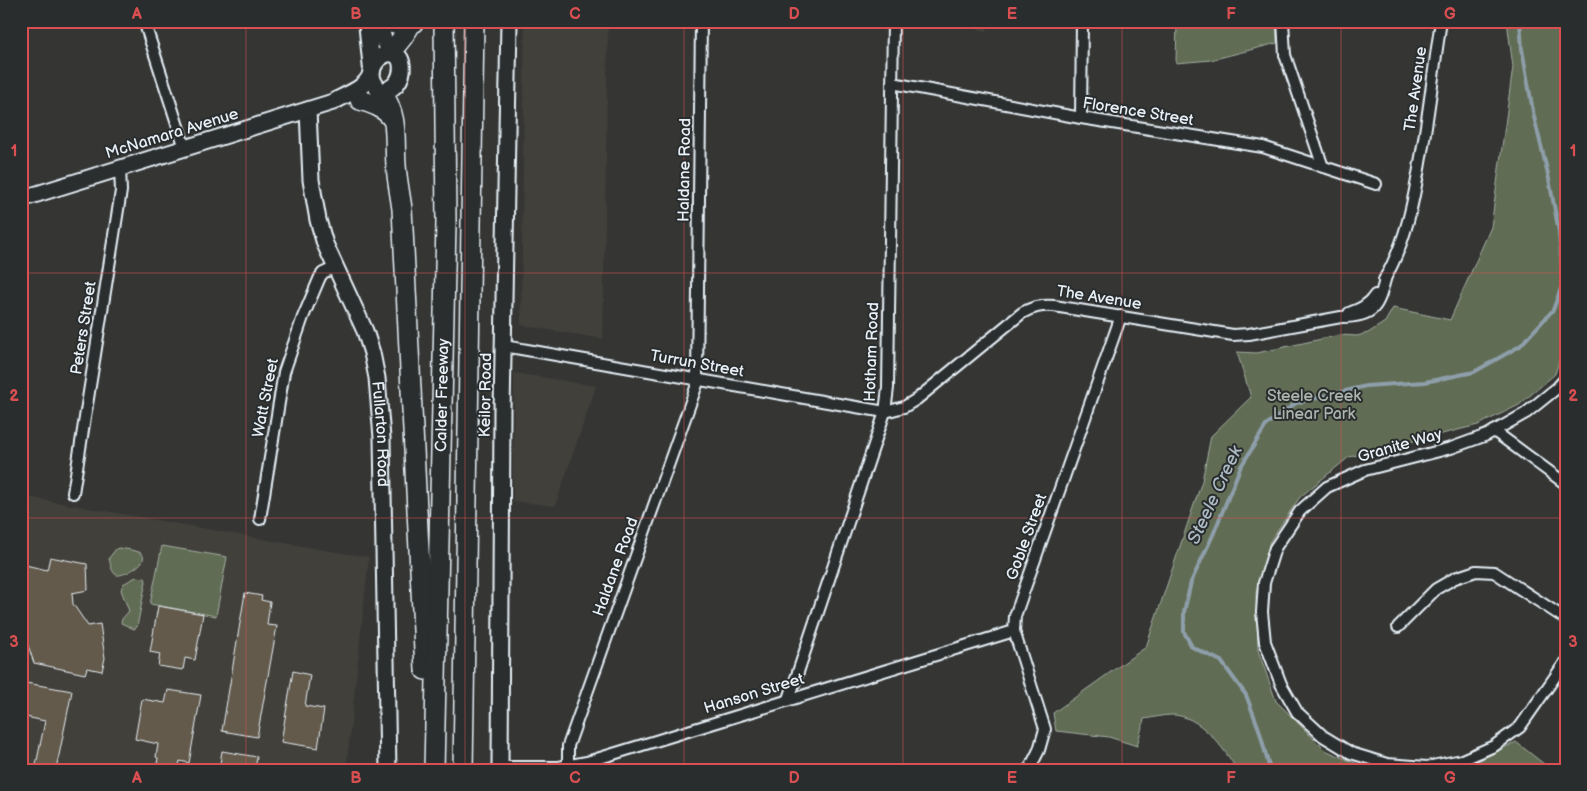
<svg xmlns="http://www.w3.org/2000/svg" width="1587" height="791" font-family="'Balsamiq Sans',sans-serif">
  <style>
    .built { fill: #43413b }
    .green { fill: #616c52; stroke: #a4aea5 }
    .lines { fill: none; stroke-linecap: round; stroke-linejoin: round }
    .stream { stroke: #8e9fab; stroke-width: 4 }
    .building { fill: #635a4b; stroke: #e8f1f8 }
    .street-casing { stroke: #e8f1f8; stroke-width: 14 }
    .secondary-casing { stroke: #e8f1f8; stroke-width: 19 }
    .primary-casing { stroke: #e8f1f8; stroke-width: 20 }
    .highway-casing { stroke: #e8f1f8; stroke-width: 22 }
    .street { stroke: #2a2d2e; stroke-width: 10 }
    .secondary { stroke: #2a2d2e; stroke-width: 15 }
    .primary { stroke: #2a2d2e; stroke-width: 16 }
    .highway { stroke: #2a2d2e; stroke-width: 19 }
    .grid { fill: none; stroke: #da5052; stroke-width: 1; stroke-opacity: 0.55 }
    .labels { text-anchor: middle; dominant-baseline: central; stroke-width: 4; stroke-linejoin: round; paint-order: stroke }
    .street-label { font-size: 16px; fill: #e8f1f8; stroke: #2a2d2e }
    .park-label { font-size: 16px; fill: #abb5ad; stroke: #2a2d2e }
    .water-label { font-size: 18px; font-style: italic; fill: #acbac4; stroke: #2a2d2e }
    .neatline { fill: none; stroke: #da5052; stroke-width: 2 }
    .grid-label { font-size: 16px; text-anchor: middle; font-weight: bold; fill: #da5052 }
  </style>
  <rect width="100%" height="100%" fill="#353634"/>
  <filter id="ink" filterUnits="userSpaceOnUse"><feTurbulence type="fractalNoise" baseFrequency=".02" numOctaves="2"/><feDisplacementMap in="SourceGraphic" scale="10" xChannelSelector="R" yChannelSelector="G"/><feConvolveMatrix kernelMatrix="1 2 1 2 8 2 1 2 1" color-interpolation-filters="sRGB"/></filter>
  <g filter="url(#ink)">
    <g class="built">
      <polygon points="525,21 608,21 603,339 521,325"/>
      <polygon points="930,21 987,21 987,31"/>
      <polygon points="514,373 596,386 555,506 513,501"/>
      <polygon points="21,496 335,552 369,557 346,770 21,770"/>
    </g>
    <g class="green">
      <polygon points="1177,21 1276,21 1277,43 1211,60 1176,63"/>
      <path d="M1507,21H1566V352L1559,361L1555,374L1519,405L1478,425L1349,457L1300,497L1270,541L1256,593L1258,650L1276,701L1325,750L1369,769L1373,770H1237C1224,748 1199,714 1171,715C1162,715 1152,718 1144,719L1137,746L1109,737L1056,731L1053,713L1146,647L1202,481L1211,436L1251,397L1237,352L1257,353L1340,335L1357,336L1368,333L1385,322L1393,308L1450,320L1491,227L1513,67Z"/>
      <polygon points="162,546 227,557 216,616 150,604"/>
      <path d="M119,548C125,549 133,550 139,552C155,560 123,577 117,575C112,574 110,563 109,558L116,549Z"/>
      <polygon points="136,577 145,578 146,581 137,627 134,629 121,623 122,619 129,611 121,590 123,584"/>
      <polygon points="1516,742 1549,768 1559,770 1442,770 1474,763"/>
    </g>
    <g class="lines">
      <polyline class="stream" points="1270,770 1259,729 1246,695 1221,661 1192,647 1184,632 1184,612 1191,582 1213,535 1240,468 1267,424 1296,403 1366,386 1425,382 1474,372 1520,346 1553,310 1563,283 1559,232 1548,174 1534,117 1522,49 1520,21"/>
    </g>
    <g class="building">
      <polygon points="50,557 87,564 88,590 72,593 73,604 88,626 100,624 105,658 102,671 87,668 85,674 34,663 21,625 21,564 47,570"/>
      <polygon points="245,593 262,596 261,600 270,602 267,625 277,626 257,737 222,731"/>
      <polygon points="158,606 203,614 195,660 185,658 183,670 158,666 160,654 150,652"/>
      <polygon points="293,671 310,675 305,706 324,709 318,748 281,742"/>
      <polygon points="26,683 72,691 56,770 35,770 45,721 21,716 21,707"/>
      <polygon points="168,690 201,695 189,763 180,761 178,770 156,770 158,758 156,757 158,744 135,739 142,699 165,703"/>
      <polygon points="222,751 257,757 255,770 219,770"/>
    </g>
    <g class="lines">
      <g class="street-casing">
        <g id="street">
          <polyline points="144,21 185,148"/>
          <polyline points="1283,21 1285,55 1323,167"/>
          <polyline points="892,83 1081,118 1263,147 1376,184"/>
          <polyline points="1081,118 1082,21"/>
          <path d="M1384,280C1406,243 1414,199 1421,157C1429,112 1434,66 1441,21"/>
          <path d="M1349,313C1360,309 1369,305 1375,295"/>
          <path d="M504,346L885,412L904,407L917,399L1022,313C1033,307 1041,305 1054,306L1233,335L1249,334L1341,317C1376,317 1378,306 1386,276"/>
          <polyline points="1566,378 1557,388 1526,413 1487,435 1451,448 1365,470 1327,487 1300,511 1275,548 1264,583 1262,612 1265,642 1281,684 1297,712 1323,736 1351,753 1387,764 1427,767 1462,760 1494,746 1520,727 1566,661"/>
          <polyline points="697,379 701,21"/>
          <polyline points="1494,431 1566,484"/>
          <polyline points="73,493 121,191 120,168"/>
          <polyline points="260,519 284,372 303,317 320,277 323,273 336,267"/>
          <polyline points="1398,627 1436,589 1455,578 1476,571 1494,572 1566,619"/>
          <polyline points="789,699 885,412 888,388 893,21"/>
          <polyline points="568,766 568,746 699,379"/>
          <polyline points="500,767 559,767 587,762 1014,631"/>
          <polyline points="1029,770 1039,750 1045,729 1014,631 1015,616 1121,316"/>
        </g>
      </g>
      <g class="secondary-casing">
        <g id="secondary">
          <path id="s1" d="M308,110L311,180L318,220L325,244L365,331L372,353L377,378L382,438L388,770"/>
          <path d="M21,199L333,102C346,94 366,89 371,73"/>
          <polyline points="500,770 502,411 509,21"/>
        </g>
      </g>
      <g class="primary-casing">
        <g id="primary">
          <polyline points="367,21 372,70"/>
          <polyline points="379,21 383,38 391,52"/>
          <path d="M391,52C405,56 404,74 396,84C392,88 387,91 381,92C365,77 370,59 391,52Z"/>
        </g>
      </g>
      <g class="highway-casing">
        <g id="highway">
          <polyline points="387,21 394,24 413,23"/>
          <polyline points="391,52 403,37 413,21"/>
          <path d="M382,92C399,118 394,137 396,165C397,180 400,194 402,209L425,670"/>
          <path d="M360,100C374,104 385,108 393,120"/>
          <path id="s2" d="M434,770L446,223L444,21"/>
          <polyline points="463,770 474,21"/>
        </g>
      </g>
      <use href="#street" class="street"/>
      <use href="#secondary" class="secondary"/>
      <use href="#primary" class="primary"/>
      <use href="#highway" class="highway"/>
    </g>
  </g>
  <path class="grid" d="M246,21V770M465,21V770M684,21V770M903,21V770M1122,21V770M1341,21V770M21,273H1566M21,518H1566"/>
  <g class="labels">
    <g class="street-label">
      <text transform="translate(1416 89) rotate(-82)">The Avenue</text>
      <text transform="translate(1138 112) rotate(9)">Florence Street</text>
      <text transform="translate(172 134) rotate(-17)">McNamara Avenue</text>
      <text transform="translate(685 170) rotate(-89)">Haldane Road</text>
      <text transform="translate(1099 298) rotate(9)">The Avenue</text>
      <text transform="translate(84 328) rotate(-81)">Peters Street</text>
      <text transform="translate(872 352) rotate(-88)">Hotham Road</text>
      <text transform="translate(697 364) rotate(10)">Turrun Street</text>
      <text transform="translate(486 395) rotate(-89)">Keilor Road</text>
      <text stroke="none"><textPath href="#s2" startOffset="375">Calder Freeway</textPath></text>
      <text transform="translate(266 398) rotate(-79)">Watt Street</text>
      <text stroke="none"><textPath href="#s1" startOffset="336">Fullarton Road</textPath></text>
      <text transform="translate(1400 446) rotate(-16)">Granite Way</text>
      <text transform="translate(1027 537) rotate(-70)">Goble Street</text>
      <text transform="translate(616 567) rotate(-70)">Haldane Road</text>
      <text transform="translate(754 694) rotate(-17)">Hanson Street</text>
    </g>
    <g class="park-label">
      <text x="1314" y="396">Steele Creek<tspan x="1314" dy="18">Linear Park</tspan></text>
    </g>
    <g class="water-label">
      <text transform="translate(1215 495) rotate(-65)">Steele Creek</text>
    </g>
  </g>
  <rect width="1587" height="791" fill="none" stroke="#2a2d2e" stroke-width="55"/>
  <rect x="28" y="28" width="1532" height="736" class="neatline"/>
  <g class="grid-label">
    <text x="137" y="19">A</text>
    <text x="356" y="19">B</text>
    <text x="575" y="19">C</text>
    <text x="794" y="19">D</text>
    <text x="1012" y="19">E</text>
    <text x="1231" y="19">F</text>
    <text x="1450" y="19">G</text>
    <text x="14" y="156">1</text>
    <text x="1573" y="156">1</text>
    <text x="14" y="401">2</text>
    <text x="1573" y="401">2</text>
    <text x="14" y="647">3</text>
    <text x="1573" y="647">3</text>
    <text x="137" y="783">A</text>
    <text x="356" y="783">B</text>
    <text x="575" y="783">C</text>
    <text x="794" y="783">D</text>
    <text x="1012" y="783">E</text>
    <text x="1231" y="783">F</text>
    <text x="1450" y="783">G</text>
  </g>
</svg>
